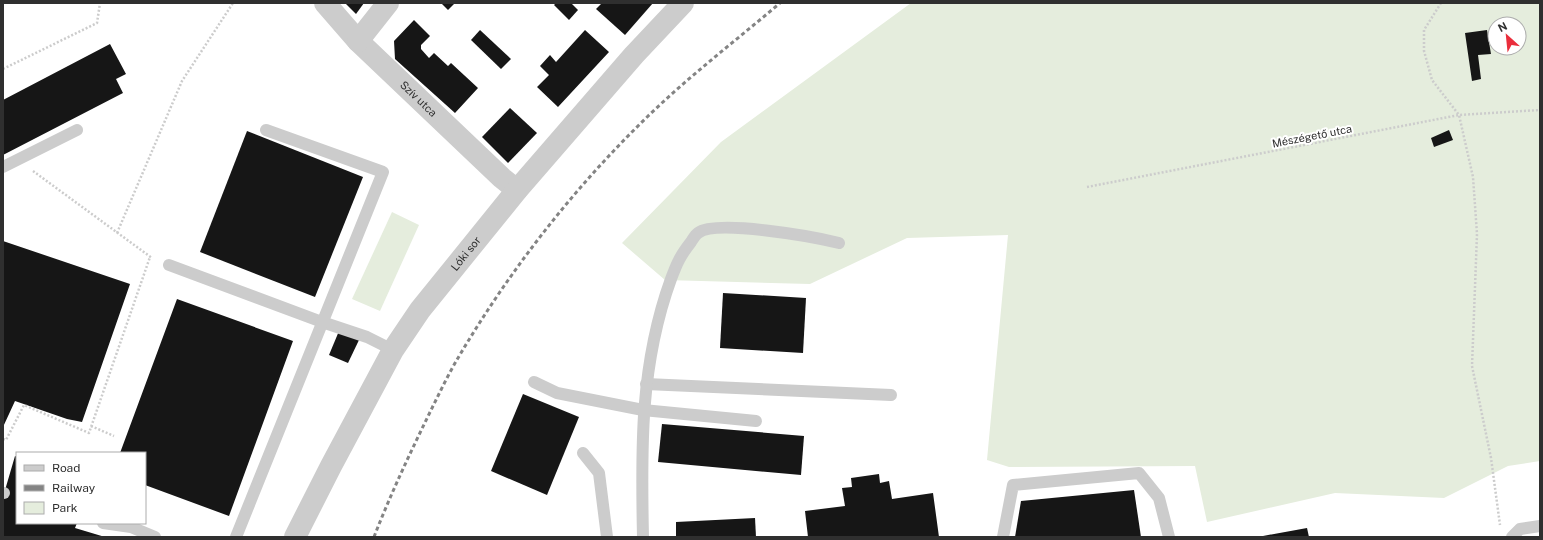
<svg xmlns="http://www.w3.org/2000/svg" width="1543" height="540" font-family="'Public Sans',sans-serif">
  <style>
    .green { fill: #e5eddd; fill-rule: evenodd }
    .building { fill: #161616 }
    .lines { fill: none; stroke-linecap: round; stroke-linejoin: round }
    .path { stroke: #ccc; stroke-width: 2.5; stroke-dasharray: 2 2; stroke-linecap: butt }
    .lane { stroke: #ccc; stroke-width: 12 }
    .street { stroke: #ccc; stroke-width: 22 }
    .rail { stroke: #848484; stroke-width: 3; stroke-dasharray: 4 3; stroke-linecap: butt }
    .labels { text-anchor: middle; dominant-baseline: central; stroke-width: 4; stroke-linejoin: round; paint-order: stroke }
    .street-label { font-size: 11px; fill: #2f2f2f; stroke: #fff }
  </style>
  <rect width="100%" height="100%" fill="#fff"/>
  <g class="green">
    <path d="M911,3H1540V461L1508,466L1444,498L1335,493L1207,522L1195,466L1009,467L987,460L1008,235L907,238L810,284L665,280L622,243L721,142ZM1495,24H1519V48H1495Z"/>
    <polygon points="392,212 419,225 380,311 352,299"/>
  </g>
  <g class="building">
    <polygon points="345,3 364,3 356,14"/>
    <polygon points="441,3 455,3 448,10"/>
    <polygon points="556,3 571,3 578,10 569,20 554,5"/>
    <polygon points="602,3 653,3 625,35 596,9"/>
    <polygon points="414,20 430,36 421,45 421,49 429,58 434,53 448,66 451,63 478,88 455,113 395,59 394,41"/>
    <polygon points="480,30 511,59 501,69 471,40"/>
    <polygon points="585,30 609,52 558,107 537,87 549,75 540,66 550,55 556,62"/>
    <polygon points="1487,30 1491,54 1478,55 1481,79 1472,81 1465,33"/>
    <polygon points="110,44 126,74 116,79 123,93 3,155 3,100"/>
    <polygon points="510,108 537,133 508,163 482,137"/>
    <polygon points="1449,130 1453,140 1434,147 1431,138"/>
    <polygon points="247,131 363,177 315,297 200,252"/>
    <polygon points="3,241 130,284 82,422 67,419 15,401 3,427"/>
    <polygon points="723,293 806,298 803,353 720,348"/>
    <polygon points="177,299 293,341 229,516 145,485 145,453 120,453"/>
    <polygon points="339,331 359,340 348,363 329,355"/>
    <polygon points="523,394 579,417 547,495 491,471"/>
    <polygon points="662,424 804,436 801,475 658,462"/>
    <polygon points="15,456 17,457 17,523 77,523 75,528 105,537 3,537 3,497"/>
    <polygon points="879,474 880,483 889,481 892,499 933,493 939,537 808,537 805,511 845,506 842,488 852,487 851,478"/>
    <polygon points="1134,490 1141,537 1015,537 1021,501"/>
    <polygon points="755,518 756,537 676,537 676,522"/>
    <polygon points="1307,528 1309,537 1263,537 1263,536"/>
  </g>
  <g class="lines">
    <g class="path">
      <polyline points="1441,3 1424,30 1424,51 1432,80 1459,115 1473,177 1477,234 1472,366 1491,458 1500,525"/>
      <polyline points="3,69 97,23 100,3"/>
      <polyline points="33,171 152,258"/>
      <polyline points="1087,187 1459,115 1540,110"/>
      <polyline points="117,233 182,81 233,3"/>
      <polyline points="91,426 114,436"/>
      <polyline points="3,439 6,440 24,405 89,433 150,257"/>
    </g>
    <g class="lane">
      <polyline points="3,167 77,130"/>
      <polyline points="169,265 322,322 367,337 393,350"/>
      <polyline points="534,382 557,393 643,410 756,421"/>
      <polyline points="646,384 891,395"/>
      <polyline points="583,453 599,473 607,537"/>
      <polyline points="3,493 4,493"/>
      <polyline points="103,523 131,527 155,537"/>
      <polyline points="236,537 383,172 266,130"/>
      <path d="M643,537C641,448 640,364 671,279C677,263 680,256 691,242C693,239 695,235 698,233C716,219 815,237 839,243"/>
      <polyline points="1003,537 1013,485 1139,473 1159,498 1169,537"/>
      <polyline points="1512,537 1520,529 1540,526"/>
    </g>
    <g class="street">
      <path id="s1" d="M325,3L358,41L502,178L517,190"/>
      <polyline points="358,41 388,3"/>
      <path id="s2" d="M295,537L331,466L393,350L420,310L517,190L634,55L683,3"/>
    </g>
    <path class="rail" d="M374,537C391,493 412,449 433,406C441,390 449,373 458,358C508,273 570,193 640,124C684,80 733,43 780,3"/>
  </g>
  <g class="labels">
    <g class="street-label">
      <text stroke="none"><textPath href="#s1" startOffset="134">Szív utca</textPath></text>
      <text transform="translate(1312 136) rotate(-11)">Mészégető utca</text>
      <text stroke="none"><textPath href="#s2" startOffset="332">Lóki sor</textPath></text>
    </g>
  </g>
  <rect width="1543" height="540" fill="none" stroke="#2f2f2f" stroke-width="8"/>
  <rect x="16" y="452" width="130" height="72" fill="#ffffff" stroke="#acacac"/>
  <rect x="24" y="465" width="20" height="6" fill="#cccccc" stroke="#acacac"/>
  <text x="52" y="472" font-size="12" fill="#2f2f2f">Road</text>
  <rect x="24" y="485" width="20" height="6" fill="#848484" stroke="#acacac"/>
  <text x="52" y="492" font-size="12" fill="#2f2f2f">Railway</text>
  <rect x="24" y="502" width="20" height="12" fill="#e5eddd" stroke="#acacac"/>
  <text x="52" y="512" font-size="12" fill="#2f2f2f">Park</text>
  <g transform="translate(1507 36) rotate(333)"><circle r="19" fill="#ffffff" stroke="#acacac"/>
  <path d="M0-3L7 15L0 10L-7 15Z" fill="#ea2e3c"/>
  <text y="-6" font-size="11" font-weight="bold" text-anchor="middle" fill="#2f2f2f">N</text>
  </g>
</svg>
